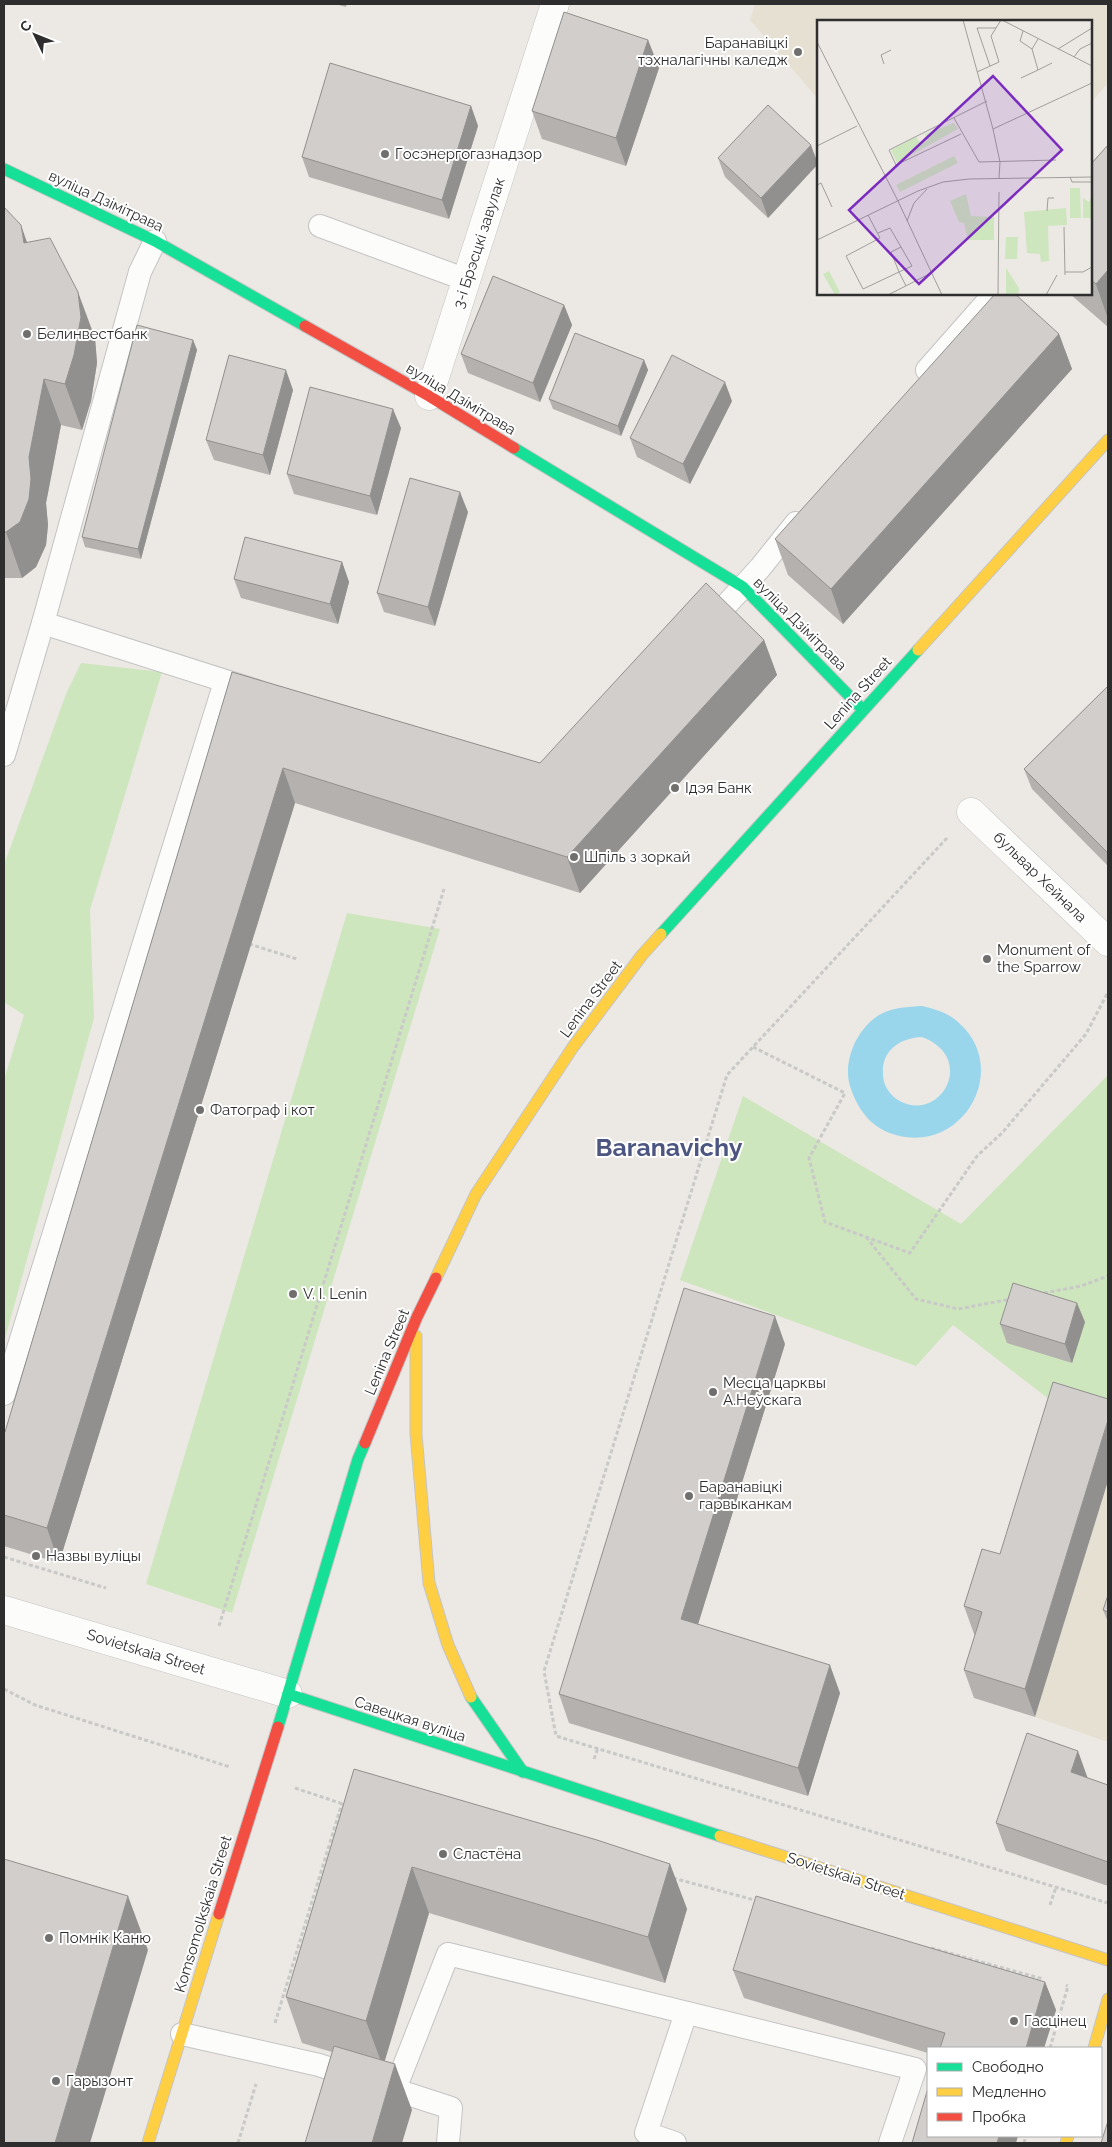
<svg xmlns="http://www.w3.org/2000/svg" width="1112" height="2147" font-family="Raleway,sans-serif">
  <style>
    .education { fill: #e6e0d3 }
    .green { fill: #cee6be }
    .water { fill: #99d6ec; fill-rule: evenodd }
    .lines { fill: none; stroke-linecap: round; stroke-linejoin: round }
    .lane-casing { stroke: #c5c4c5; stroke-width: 24 }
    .street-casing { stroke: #c5c4c5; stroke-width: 29 }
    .fast-casing { stroke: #c5c4c5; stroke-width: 13 }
    .slow-casing { stroke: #c5c4c5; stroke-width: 13 }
    .jam-casing { stroke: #c5c4c5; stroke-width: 13 }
    .path { stroke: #c9c9c8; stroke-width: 3; stroke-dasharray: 4 2.5; stroke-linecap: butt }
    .lane { stroke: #fcfcfb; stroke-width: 22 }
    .street { stroke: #fcfcfb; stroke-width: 28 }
    .fast { stroke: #16e098; stroke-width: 11 }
    .slow { stroke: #ffcf43; stroke-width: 11 }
    .jam { stroke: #f24e42; stroke-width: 11 }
    .wall { fill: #b4b1af }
    .shaded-wall { fill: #92908e }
    .building { fill: #d1cecb; stroke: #92908e }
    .poi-dot { fill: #706f6e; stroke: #fff; stroke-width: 2 }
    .labels { text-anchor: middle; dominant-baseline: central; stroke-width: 4; stroke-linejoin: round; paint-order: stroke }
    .poi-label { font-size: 15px; fill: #2e2e2e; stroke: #fff; text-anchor: start }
    .street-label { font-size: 15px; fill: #2e2e2e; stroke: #fff }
    .town-label { font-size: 25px; font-weight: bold; fill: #4d5680; stroke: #fff }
    .inset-road { fill: none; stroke: #a09e9b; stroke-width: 1 }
    .view { fill: #7b2cbf; fill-opacity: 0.15; stroke: #7b2cbf; stroke-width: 2.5 }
    .inset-edge { fill: none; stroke: #2e2e2e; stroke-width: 2.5 }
  </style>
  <rect width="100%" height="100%" fill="#ece8e4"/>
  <g class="education">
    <polygon points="755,4 1108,4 1108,83 1091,103 1091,21 818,21 818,99 750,20"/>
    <polygon points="1108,1481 1108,1742 1035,1717"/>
  </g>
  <g class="green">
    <polygon points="81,663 162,672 90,910 94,1018 4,1342 4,1080 24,1015 4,1002 4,865 66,694"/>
    <polygon points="347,913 440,929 232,1613 146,1584"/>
    <polygon points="1108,1075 1108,1424 1063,1410 953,1325 916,1366 680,1280 743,1096 961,1224"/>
  </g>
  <path class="water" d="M922,1006C935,1009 949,1013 959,1023C1011,1069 963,1154 896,1135C873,1129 859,1112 851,1089C841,1063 857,1027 881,1014C894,1007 908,1007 922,1006ZM922,1037C978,1058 940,1125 898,1100C890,1095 883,1085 883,1075C881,1051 899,1038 922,1037Z"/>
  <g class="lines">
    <g class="lane-casing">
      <g id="lane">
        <polyline points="320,226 467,280"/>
        <polyline points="927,370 994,294"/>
        <polyline points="43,623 257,691"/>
        <polyline points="707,626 760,568 796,523"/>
        <polyline points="4,755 43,623 140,272 155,241"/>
        <polyline points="4,1394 225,682"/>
        <polyline points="182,2034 319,2065 451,2108 448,2143"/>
        <polyline points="395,2089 448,1954 915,2069 890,2143"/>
        <polyline points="675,2143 646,2133 686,2013"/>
      </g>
    </g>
    <g class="street-casing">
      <g id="street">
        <polyline points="429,396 555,4"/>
        <polyline points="971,812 1108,942"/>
        <polyline points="4,1610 288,1694"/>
      </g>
    </g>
    <g class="fast-casing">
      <g id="fast">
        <polyline points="4,169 155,241 305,326"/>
        <polyline points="514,448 743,587 863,710"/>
        <polyline points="661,934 918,650"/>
        <polyline points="288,1694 720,1836"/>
        <polyline points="471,1697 523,1772"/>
        <polyline points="278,1727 358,1459 365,1443"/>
      </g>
    </g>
    <g class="slow-casing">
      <g id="slow">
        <polyline points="918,650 1108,440"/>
        <polyline points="436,1278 476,1194 573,1047 642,955 661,934"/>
        <polyline points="416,1336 416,1434 429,1583 448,1645 471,1697"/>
        <polyline points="720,1836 1108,1960"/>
        <polyline points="1094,2048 1108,1999"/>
        <polyline points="148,2143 219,1914"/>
        <polyline points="1066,2143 1068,2136"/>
      </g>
    </g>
    <g class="jam-casing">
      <g id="jam">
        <polyline points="305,326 429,396 514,448"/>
        <polyline points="365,1443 417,1317 436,1278"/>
        <polyline points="219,1914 278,1727"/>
      </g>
    </g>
    <g class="path">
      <polyline points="947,838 727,1075 544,1671 556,1736 1108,1903"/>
      <polyline points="249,944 297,959"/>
      <polyline points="753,1047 845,1093 809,1158 825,1222 910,1253 977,1156 1002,1133 1086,1034 1108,992"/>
      <polyline points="866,1237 916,1299 958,1309 1011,1299"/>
      <polyline points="1044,1293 1081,1286 1108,1276"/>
      <polyline points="4,1557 106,1588"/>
      <polyline points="219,1626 444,889"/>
      <polyline points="4,1689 35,1705 230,1767"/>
      <polyline points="594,1759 598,1748"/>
      <polyline points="295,1788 346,1805"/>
      <polyline points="673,1878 758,1901"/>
      <polyline points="1050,1905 1056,1887"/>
      <polyline points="931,1948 1043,1979"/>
      <polyline points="275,2023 342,1803"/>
      <polyline points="1050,2048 1068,1986 1066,1985"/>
      <polyline points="238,2143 256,2084"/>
      <polyline points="1024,2143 1026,2136"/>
    </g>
    <use href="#lane" class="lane"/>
    <use href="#street" class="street"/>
    <use href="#fast" class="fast"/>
    <use href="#slow" class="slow"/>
    <use href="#jam" class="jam"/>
  </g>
  <g class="wall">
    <polygon points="335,4 347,4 346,7"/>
    <polygon points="648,40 659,68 626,166 542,139 532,111"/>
    <polygon points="471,106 478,126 449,219 309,177 302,157"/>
    <polygon points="1108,145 1108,327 1070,294 1091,294 1091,164"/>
    <polygon points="718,158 818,164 768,218 725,177"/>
    <polygon points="4,207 27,242 95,338 97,363 91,401 82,430 61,425 46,503 48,525 46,545 36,567 22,578 4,578"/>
    <polygon points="564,305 572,325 540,402 468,373 461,354"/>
    <polygon points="1059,334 1072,369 843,624 788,575 775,539"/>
    <polygon points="193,340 197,350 141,559 85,547 82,537"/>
    <polygon points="644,360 648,370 621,436 553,409 549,399"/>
    <polygon points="293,390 270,475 214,460 206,440"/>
    <polygon points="732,401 690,484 637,457 630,438"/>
    <polygon points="401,428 377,515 294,494 287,474"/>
    <polygon points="468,512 435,626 384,612 377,593"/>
    <polygon points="342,562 349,582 338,624 241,598 234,579"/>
    <polygon points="764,640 777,675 580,893 295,803 59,1563 4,1546 4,1432 5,1432 232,672 540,763"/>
    <polygon points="1108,686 1108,866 1032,789 1024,769"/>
    <polygon points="1085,1322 1072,1363 1007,1343 1000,1324"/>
    <polygon points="785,1344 698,1624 840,1693 808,1796 569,1723 559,1694"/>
    <polygon points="982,1549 1035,1717 974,1698 964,1670 975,1635 974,1634 964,1606"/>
    <polygon points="1108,1595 1108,1621 1107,1620 1103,1610"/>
    <polygon points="354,1769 670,1864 687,1909 665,1983 429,1913 384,2061 412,2110 332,2052 302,2043 286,1997"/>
    <polygon points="1088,1778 1108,1785 1108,1886 1006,1851 996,1823"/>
    <polygon points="733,1970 1045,1982 1056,2010 1044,2048 928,2048 928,2053 744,1998"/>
  </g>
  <g class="shaded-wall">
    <polygon points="648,40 659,68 626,166 616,138"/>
    <polygon points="471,106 478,126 449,219 442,200"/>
    <polygon points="811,145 818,164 768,218 761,198"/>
    <polygon points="21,225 37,271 24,243"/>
    <polygon points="1108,270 1108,319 1096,284"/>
    <polygon points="78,292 95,338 97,363 91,401 82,430 65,384"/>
    <polygon points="564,305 572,325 540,402 533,383"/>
    <polygon points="1059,334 1072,369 843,624 831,589"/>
    <polygon points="193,340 197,350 141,559 138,549"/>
    <polygon points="644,360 648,370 621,436 618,426"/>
    <polygon points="286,370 293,390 270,475 263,455"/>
    <polygon points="44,379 61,425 46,503 48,525 46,545 36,567 22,578 6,532 29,457"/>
    <polygon points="725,382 732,401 690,484 683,464"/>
    <polygon points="393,409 401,428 377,515 370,496"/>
    <polygon points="460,492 468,512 435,626 428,607"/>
    <polygon points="342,562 349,582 338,624 330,604"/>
    <polygon points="764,640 777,675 580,893 567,857"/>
    <polygon points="283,768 295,803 59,1563 47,1528"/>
    <polygon points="1077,1303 1085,1322 1072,1363 1065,1344"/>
    <polygon points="775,1316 785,1344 691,1647 681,1619"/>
    <polygon points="1108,1420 1108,1481 1035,1717 1025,1689"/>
    <polygon points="830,1665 840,1693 808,1796 798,1768"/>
    <polygon points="1078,1751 1088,1779 1071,1772"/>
    <polygon points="670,1864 687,1909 665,1983 648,1937"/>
    <polygon points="412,1867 429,1913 383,2067 366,2021"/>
    <polygon points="128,1896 148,1950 90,2143 55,2143"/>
    <polygon points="1045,1982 1056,2010 1044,2048 1026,2048"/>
    <polygon points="395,2064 412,2110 402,2143 372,2143"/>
    <polygon points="999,2136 1018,2136 1016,2143 997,2143"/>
  </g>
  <g class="building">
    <polygon points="564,12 648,40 616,138 532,111"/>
    <polygon points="330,63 471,106 442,200 302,157"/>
    <polygon points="768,105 811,145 761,198 718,158"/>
    <polygon points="1108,145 1108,270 1096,284 1091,280 1091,164"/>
    <polygon points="4,207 21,225 24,243 50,238 78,292 81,317 74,355 65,384 44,379 29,457 31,479 29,499 20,522 6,532 4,532"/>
    <polygon points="493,276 564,305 533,383 461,354"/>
    <polygon points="995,294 1015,294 1059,334 831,589 775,539"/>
    <polygon points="137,325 193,340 138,549 82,537"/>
    <polygon points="575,333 644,360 618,426 549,399"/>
    <polygon points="229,355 286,370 263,455 206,440"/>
    <polygon points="672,355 725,382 683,464 630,438"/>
    <polygon points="310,387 393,409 370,496 287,474"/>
    <polygon points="410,478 460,492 428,607 377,593"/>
    <polygon points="245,537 342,562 330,604 234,579"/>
    <polygon points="706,583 764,640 567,857 283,768 47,1528 4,1515 4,1432 5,1432 232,672 540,763"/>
    <polygon points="1108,686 1108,853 1024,769"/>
    <polygon points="1013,1283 1077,1303 1065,1344 1000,1324"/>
    <polygon points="684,1288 775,1316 681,1619 830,1665 798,1768 559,1694"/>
    <polygon points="1053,1382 1108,1399 1108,1420 1025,1689 964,1670 982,1612 964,1606 982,1549 1000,1554"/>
    <polygon points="1108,1595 1108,1612 1103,1610"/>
    <polygon points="1027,1733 1078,1751 1071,1772 1108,1785 1108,1862 996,1823"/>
    <polygon points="354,1769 597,1840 670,1864 648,1937 412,1867 366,2021 286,1997"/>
    <polygon points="4,1859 128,1896 55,2143 4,2143"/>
    <polygon points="756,1896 1045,1982 1026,2048 940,2048 945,2033 733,1970"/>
    <polygon points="334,2046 395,2064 372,2143 305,2143"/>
    <polygon points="928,2088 928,2136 999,2136 997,2143 912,2143"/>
    <polygon points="1108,2121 1108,2143 1101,2143"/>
  </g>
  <g class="poi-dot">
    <circle cx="798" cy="52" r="5"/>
    <circle cx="385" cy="154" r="5"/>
    <circle cx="27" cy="334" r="5"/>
    <circle cx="675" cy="788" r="5"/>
    <circle cx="574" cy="857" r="5"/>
    <circle cx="987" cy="959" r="5"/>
    <circle cx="200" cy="1110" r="5"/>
    <circle cx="293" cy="1294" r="5"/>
    <circle cx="713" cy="1392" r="5"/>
    <circle cx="689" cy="1496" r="5"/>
    <circle cx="36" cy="1556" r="5"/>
    <circle cx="443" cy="1854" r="5"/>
    <circle cx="49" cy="1938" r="5"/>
    <circle cx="1014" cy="2021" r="5"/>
    <circle cx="56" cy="2081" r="5"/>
  </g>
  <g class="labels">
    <g class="poi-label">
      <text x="788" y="43" text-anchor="end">Баранавіцкі<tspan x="788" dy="17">тэхналагічны каледж</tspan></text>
      <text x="395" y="154">Госэнергогазнадзор</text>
      <text x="37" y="334">Белинвестбанк</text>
      <text x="685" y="788">Ідэя Банк</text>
      <text x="584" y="857">Шпіль з зоркай</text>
      <text x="997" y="950">Monument of<tspan x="997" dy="17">the Sparrow</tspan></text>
      <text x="210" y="1110">Фатограф і кот</text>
      <text x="303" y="1294">V. I. Lenin</text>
      <text x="723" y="1383">Месца царквы<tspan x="723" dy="17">А.Неўскага</tspan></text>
      <text x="699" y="1487">Баранавіцкі<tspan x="699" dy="17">гарвыканкам</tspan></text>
      <text x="46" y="1556">Назвы вуліцы</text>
      <text x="453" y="1854">Сластёна</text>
      <text x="59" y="1938">Помнік Каню</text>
      <text x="1024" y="2021">Гасцінец</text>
      <text x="66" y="2081">Гарызонт</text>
    </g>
    <g class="street-label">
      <text transform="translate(106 201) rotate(25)">вуліца Дзімітрава</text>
      <text transform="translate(479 243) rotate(-72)">3-і Брэсцкі завулак</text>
      <text transform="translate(461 399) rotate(31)">вуліца Дзімітрава</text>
      <text transform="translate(800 624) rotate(45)">вуліца Дзімітрава</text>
      <text transform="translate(858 693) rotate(-48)">Lenina Street</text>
      <text transform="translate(1040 877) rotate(44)">бульвар Хейнала</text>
      <text transform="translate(591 999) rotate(-53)">Lenina Street</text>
      <text transform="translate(387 1352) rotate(-67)">Lenina Street</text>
      <text transform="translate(146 1652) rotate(17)">Sovietskaia Street</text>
      <text transform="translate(410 1719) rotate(18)">Савецкая вуліца</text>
      <text transform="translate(846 1876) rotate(18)">Sovietskaia Street</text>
      <text transform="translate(203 1914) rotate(-73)">Komsomolkskaia Street</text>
    </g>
    <g class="town-label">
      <text x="669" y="1147">Baranavichy</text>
    </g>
  </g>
  <g transform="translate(817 20)">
    <rect width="275" height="275" fill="#ece8e4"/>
    <path d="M137,103L141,109L80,143L74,130L99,117L104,124L110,121L108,114ZM137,136L141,143L83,172L79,165ZM253,168H263L264,198H253ZM149,174L154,196L177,197V220H151L147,203L142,202L133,181ZM266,178L272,182L274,178V198H266ZM249,188L250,205L231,206L232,241L224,242L223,234L210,233L207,192ZM189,217H201L200,239H188ZM189,248L202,268L201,275H189ZM12,251L23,272L18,275L6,254Z" fill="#cee6be"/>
    <path class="inset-road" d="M146,0L176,109L183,142L182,158M185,0L275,46M206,11L203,21L215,29L221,19M0,22L81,181M215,29L221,50L235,43M241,29L275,8M257,37L263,29L275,23M67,44L64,35L74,30M173,46L160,8H179M160,52L182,42L174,16L184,0M204,58L221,50M137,98L162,142L239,140M176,109L275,63M144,114L79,145L72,130L170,81M0,126L40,106M253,157L255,162H275M0,165L4,163L15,187M81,181L125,275M230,191L231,178H237M51,195L63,218L29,236L46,269L82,252L89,266M90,201L97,183L110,169M247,207L248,255M61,213L73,208L95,246L82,252L74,232L84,227M0,220L101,171L126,162L152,159L275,157M248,252H266L275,247M71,275L114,253M181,275L182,172M229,275L240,255"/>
    <path class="view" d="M176,56L245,130L102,264L32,190Z"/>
    <rect width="275" height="275" class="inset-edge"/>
  </g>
  <rect width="1112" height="2147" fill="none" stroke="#2e2e2e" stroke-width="10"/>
  <rect x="927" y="2047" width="175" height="90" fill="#ffffff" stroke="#ababab"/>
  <rect x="937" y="2063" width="25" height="8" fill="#16e098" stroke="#ababab"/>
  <text x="972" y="2072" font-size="15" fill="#2e2e2e">Свободно</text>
  <rect x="937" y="2088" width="25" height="8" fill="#ffcf43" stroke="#ababab"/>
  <text x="972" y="2097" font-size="15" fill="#2e2e2e">Медленно</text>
  <rect x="937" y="2113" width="25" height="8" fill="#f24e42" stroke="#ababab"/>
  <text x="972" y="2122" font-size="15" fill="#2e2e2e">Пробка</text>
  <g transform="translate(35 35) rotate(313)" stroke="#ffffff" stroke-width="4" paint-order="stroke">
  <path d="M0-4L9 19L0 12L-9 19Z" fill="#2e2e2e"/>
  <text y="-8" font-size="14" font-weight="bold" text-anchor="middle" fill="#2e2e2e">С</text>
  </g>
</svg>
